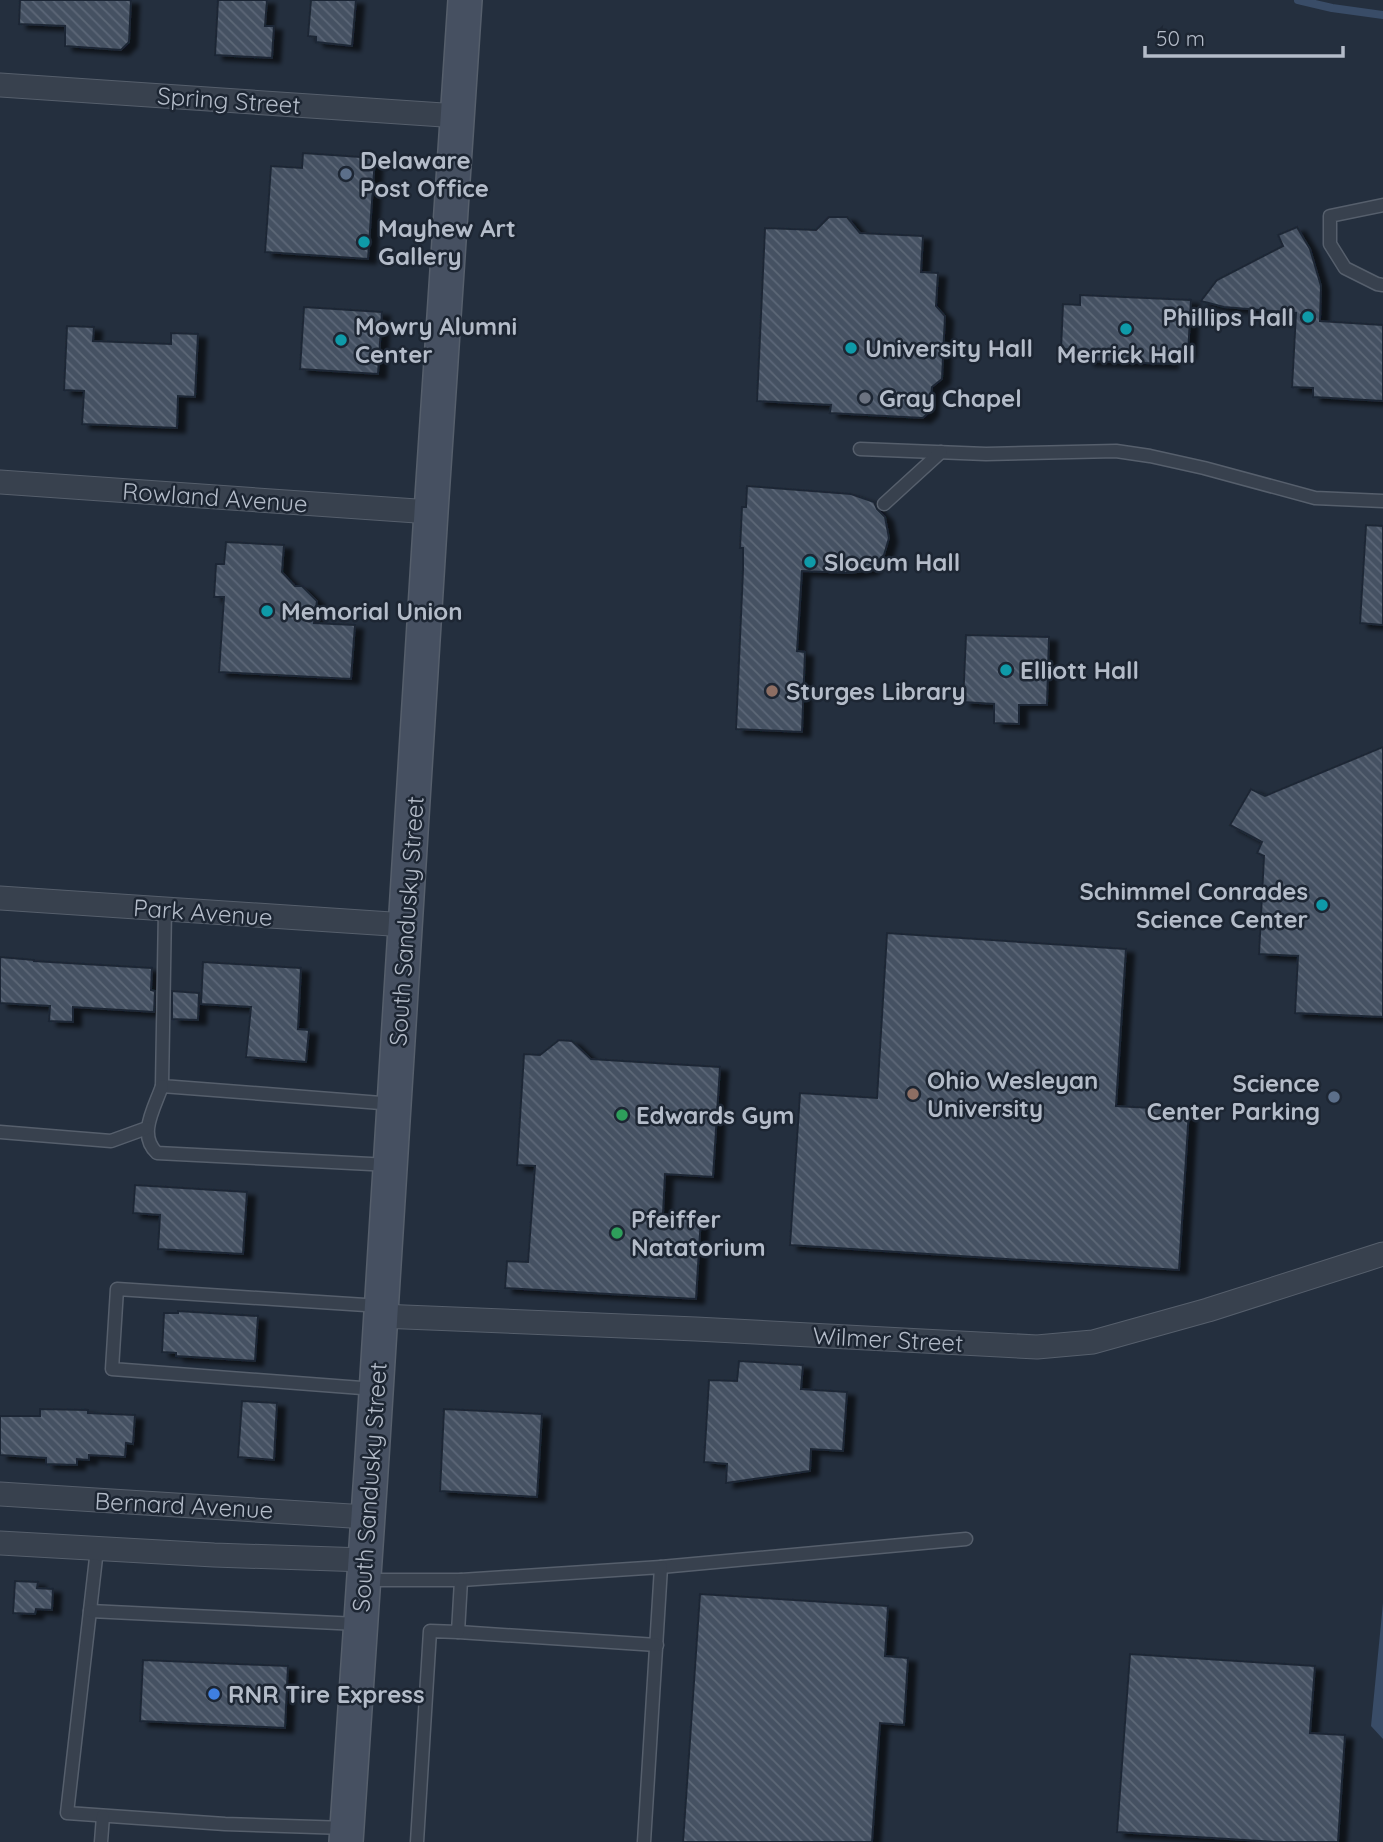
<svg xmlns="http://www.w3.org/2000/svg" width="1383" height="1842" font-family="Quicksand,sans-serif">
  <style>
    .water { fill: #394c67 }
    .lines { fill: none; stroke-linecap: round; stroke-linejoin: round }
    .stream { stroke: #394c67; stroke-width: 8 }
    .building { fill: url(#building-back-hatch); stroke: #1f2835; stroke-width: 2; filter: url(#shadow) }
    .lane-casing { stroke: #565f6c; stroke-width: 15 }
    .street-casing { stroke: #565f6c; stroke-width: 25 }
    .secondary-casing { stroke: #565f6c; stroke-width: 36 }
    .lane { stroke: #38414e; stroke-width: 12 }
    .street { stroke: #38414e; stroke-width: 23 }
    .secondary { stroke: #465061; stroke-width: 33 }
    .service-dot { fill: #5c6f8a; stroke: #1d2633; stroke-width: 2.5 }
    .culture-dot { fill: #0f9aa8; stroke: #1d2633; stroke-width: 2.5 }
    .worship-dot { fill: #6b7280; stroke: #1d2633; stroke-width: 2.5 }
    .education-dot { fill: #8d6e63; stroke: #1d2633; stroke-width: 2.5 }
    .leisure-dot { fill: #2e9e5b; stroke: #1d2633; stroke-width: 2.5 }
    .shop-dot { fill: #3f7fe0; stroke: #1d2633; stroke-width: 2.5 }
    .labels { text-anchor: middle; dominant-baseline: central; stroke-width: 5; stroke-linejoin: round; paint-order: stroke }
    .street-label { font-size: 24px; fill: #b4bcc9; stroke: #1d2633 }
    .poi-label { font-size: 24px; font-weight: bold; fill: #b4bcc9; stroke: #1d2633; text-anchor: start }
  </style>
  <defs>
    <pattern id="building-back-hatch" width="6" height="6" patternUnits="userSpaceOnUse" patternTransform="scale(1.75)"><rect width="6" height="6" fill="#455162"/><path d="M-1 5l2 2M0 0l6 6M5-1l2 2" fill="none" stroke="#5d6877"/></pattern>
    <filter id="shadow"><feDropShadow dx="8" dy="4.5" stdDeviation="2" flood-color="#0009"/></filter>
  </defs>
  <rect width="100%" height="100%" fill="#242f3e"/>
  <polygon class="water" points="1383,1603 1383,1739 1371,1726"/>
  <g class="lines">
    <polyline class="stream" points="1298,0 1332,8 1383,15"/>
  </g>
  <g class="building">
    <polygon points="20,0 131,0 129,42 121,50 65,46 65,26 19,24"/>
    <polygon points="218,0 267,0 265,26 274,26 272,58 215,55"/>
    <polygon points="311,0 356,0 352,46 316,42 316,37 308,36"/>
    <polygon points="303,153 375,158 368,259 265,252 271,166 302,168"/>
    <polygon points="829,217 847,217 860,233 923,236 921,272 938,273 936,306 945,316 942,379 932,387 930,411 923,418 830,413 831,405 757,401 765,228 816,230"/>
    <polygon points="1297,227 1310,249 1321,286 1320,321 1383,325 1383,401 1313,397 1313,388 1292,387 1296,313 1224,307 1201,301 1217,280 1283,246 1278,235"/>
    <polygon points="1080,295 1191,300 1188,354 1171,353 1170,364 1086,361 1086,350 1061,349 1063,304 1080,305"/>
    <polygon points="304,307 382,312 378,374 300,369"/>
    <polygon points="67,326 94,327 93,341 171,344 171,333 198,334 195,397 178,396 177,428 82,424 84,391 64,390"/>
    <polygon points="747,486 851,494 874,502 877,509 885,517 889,538 884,555 870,570 851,573 802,571 797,651 805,652 802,732 736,729 743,570 743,548 740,548 742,507 746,507"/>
    <polygon points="1366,525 1383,526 1383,625 1360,623"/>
    <polygon points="226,542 284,545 282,572 295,586 302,586 317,601 314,623 355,625 351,679 219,672 224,597 214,597 216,564 224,564"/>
    <polygon points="966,635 1049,637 1047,705 1019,705 1019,724 994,723 994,704 963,702"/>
    <polygon points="1383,747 1383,1017 1295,1013 1298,956 1259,954 1264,856 1257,853 1262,842 1230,825 1251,789 1265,796"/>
    <polygon points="887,933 1126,949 1116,1106 1189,1110 1179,1270 790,1245 800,1093 877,1098"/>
    <polygon points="0,957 34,960 34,961 152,968 151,990 155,991 154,1012 73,1007 73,1022 49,1021 50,1006 0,1003"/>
    <polygon points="203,962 301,968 298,1029 309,1030 306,1062 246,1057 251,1007 201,1004"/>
    <polygon points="172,991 199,993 198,1020 172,1019"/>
    <polygon points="559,1040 572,1041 591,1059 720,1067 713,1177 665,1174 663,1214 701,1217 696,1299 505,1288 507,1261 528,1262 535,1166 517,1165 524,1054 540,1055"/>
    <polygon points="135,1185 247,1192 243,1254 158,1249 160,1215 133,1213"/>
    <polygon points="178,1311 258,1316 255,1361 176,1356 176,1353 162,1352 164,1313 178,1313"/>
    <polygon points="739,1361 803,1365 801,1389 847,1392 843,1451 811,1449 810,1471 726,1483 727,1464 704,1462 709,1380 737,1381"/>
    <polygon points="242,1401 277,1403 274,1460 238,1457"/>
    <polygon points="40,1409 88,1410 88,1413 135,1415 133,1444 126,1443 125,1457 89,1455 89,1460 77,1459 77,1465 46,1464 46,1458 0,1455 0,1416 40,1416"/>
    <polygon points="444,1409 542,1414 537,1497 440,1491"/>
    <polygon points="15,1581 38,1582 37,1588 53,1589 52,1610 36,1609 35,1614 13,1613"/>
    <polygon points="700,1594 888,1606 885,1656 908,1658 904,1725 880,1723 872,1842 683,1842"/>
    <polygon points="1130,1654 1315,1666 1310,1733 1345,1735 1338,1842 1276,1842 1117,1832"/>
    <polygon points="143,1660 288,1666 285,1728 140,1721"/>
  </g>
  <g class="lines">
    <g class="lane-casing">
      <g id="lane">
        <polyline points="1383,205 1330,216 1330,244 1345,268 1377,284 1383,285"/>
        <polyline points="860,449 986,454 1116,451 1150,456 1204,468 1315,498 1383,501"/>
        <polyline points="884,504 941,452"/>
        <polyline points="165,909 162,1086 394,1104"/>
        <path d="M162,1086C155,1107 137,1135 157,1153L390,1165"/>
        <polyline points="0,1132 111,1141 147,1128"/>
        <polyline points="375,1389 112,1369 117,1289 381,1306"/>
        <polyline points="97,1549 67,1813 225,1824 346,1828"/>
        <polyline points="661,1567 966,1539"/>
        <polyline points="364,1580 461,1580 661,1567 644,1842"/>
        <polyline points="90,1611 358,1624"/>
        <polyline points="458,1632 657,1645"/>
        <polyline points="101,1842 103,1816"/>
        <polyline points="417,1842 430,1631 458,1632 461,1580"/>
      </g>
    </g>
    <g class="street-casing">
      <g id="street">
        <polyline points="0,85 458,116"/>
        <polyline points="0,482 431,512"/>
        <polyline points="0,898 406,925"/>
        <polyline points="380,1316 696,1329 1037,1347 1093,1342 1208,1310 1383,1254"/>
        <polyline points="0,1494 367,1517"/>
        <polyline points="0,1543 214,1555 365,1560"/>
      </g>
    </g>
    <g class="secondary-casing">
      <polyline id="secondary" points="346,1842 372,1457 431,512 465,0"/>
    </g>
    <use href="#lane" class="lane"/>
    <use href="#street" class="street"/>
    <use href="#secondary" class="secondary"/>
  </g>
  <g class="service-dot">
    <circle cx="346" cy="174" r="7"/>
    <circle cx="1334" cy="1097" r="7"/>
  </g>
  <g class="culture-dot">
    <circle cx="364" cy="242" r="7"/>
    <circle cx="1308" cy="317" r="7"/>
    <circle cx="1126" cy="329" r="7"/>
    <circle cx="341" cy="340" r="7"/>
    <circle cx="851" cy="348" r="7"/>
    <circle cx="810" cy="562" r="7"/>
    <circle cx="267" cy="611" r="7"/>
    <circle cx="1006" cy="670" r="7"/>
    <circle cx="1322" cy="905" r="7"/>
  </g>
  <circle class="worship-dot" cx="865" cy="398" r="7"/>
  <g class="education-dot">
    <circle cx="772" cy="691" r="7"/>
    <circle cx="913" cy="1094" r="7"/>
  </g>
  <g class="leisure-dot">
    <circle cx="622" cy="1115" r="7"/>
    <circle cx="617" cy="1233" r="7"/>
  </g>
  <circle class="shop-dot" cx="214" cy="1694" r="7"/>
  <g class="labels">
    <g class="street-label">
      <text transform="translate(229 100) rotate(4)">Spring Street</text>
      <text transform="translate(215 497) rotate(4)">Rowland Avenue</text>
      <text transform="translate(203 912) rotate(4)">Park Avenue</text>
      <text transform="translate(406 921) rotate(-86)">South Sandusky Street</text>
      <text transform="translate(888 1339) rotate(3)">Wilmer Street</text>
      <text transform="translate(369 1487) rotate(-86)">South Sandusky Street</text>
      <text transform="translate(184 1505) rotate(3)">Bernard Avenue</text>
    </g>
    <g class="poi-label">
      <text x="360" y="160">Delaware<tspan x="360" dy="28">Post Office</tspan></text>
      <text x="378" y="228">Mayhew Art<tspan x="378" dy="28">Gallery</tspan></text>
      <text x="1294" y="317" text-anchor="end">Phillips Hall</text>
      <text x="355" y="326">Mowry Alumni<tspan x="355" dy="28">Center</tspan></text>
      <text x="865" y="348">University Hall</text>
      <text x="1126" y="354" text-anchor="middle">Merrick Hall</text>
      <text x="879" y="398">Gray Chapel</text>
      <text x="824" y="562">Slocum Hall</text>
      <text x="281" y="611">Memorial Union</text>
      <text x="1020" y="670">Elliott Hall</text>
      <text x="786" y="691">Sturges Library</text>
      <text x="1308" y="891" text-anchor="end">Schimmel Conrades<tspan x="1308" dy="28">Science Center</tspan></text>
      <text x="927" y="1080">Ohio Wesleyan<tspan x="927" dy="28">University</tspan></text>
      <text x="1320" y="1083" text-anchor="end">Science<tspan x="1320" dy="28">Center Parking</tspan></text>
      <text x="636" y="1115">Edwards Gym</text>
      <text x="631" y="1219">Pfeiffer<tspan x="631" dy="28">Natatorium</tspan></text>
      <text x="228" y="1694">RNR Tire Express</text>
    </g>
  </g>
  <path d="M1145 46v10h198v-10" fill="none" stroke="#b4bcc9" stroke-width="3.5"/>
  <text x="1156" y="46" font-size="21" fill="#b4bcc9" stroke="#1d2633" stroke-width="5" paint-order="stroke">50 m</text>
</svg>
